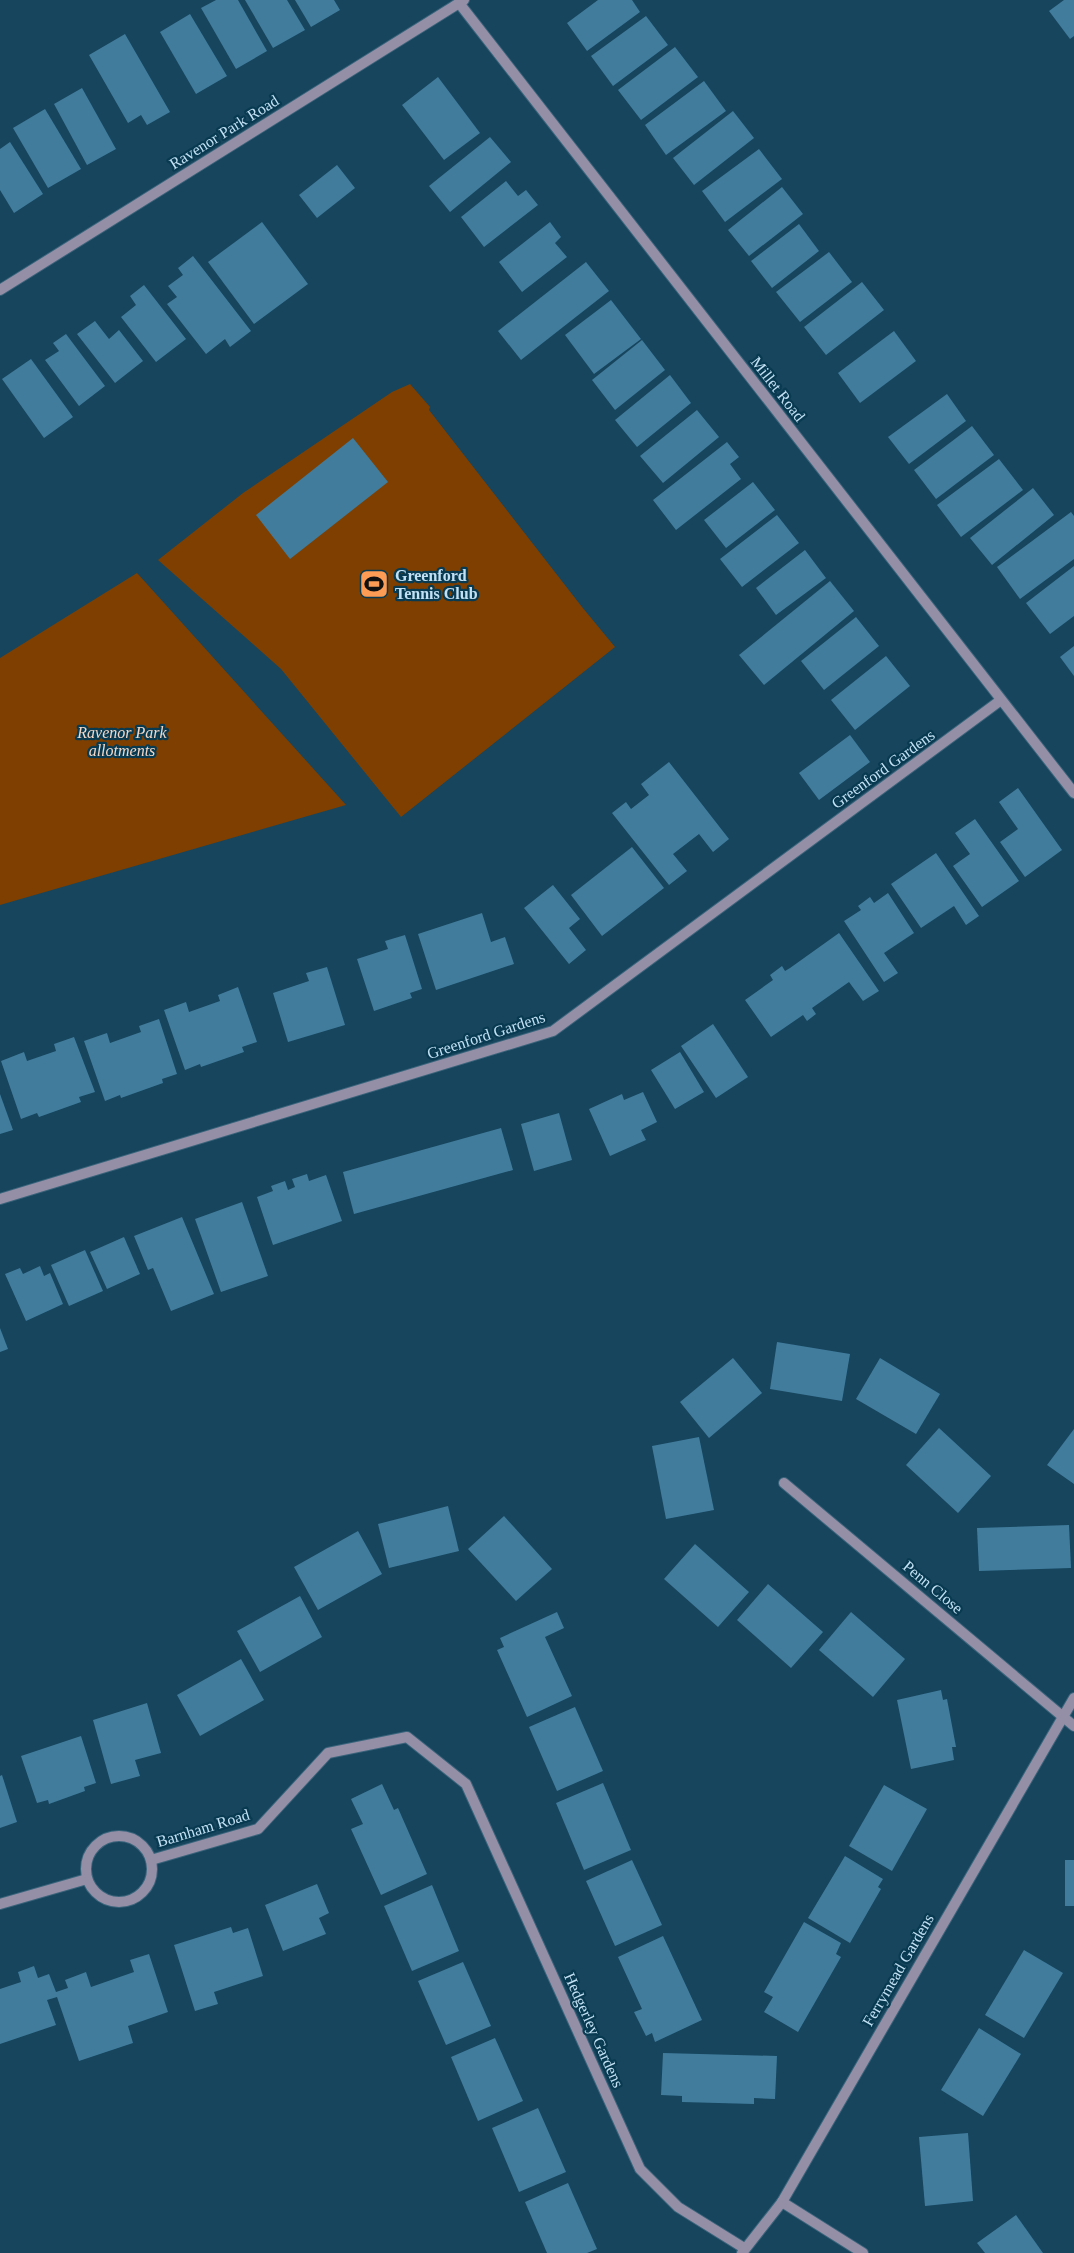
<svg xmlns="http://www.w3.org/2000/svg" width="1074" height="2253" font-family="Georgia,serif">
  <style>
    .green { fill: #7e3f00 }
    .building { fill: #417c9d }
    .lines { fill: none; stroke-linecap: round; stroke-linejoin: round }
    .minor-casing { stroke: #39647b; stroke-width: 12 }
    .minor { stroke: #948fa7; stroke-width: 10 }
    .labels { text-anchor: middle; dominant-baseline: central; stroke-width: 4.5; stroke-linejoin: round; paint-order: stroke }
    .street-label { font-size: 16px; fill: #c4e1f4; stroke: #083a51 }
    .poi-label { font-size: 16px; font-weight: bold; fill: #c4e1f4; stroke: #083a51; text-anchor: start }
    .park-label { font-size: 16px; font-style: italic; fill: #f3d8c7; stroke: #083a51 }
  </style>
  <rect width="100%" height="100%" fill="#16455d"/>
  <g class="green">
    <polygon points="410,384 430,407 429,410 582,607 615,647 401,817 281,669 158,560 243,493 392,392"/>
    <polygon points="137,573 346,805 0,905 0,658"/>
  </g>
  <g class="building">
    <polygon points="216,0 238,0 267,51 236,69 201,8"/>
    <polygon points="245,0 287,0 305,30 273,48"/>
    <polygon points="295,0 334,0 340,10 311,27"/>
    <polygon points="598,0 632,0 640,12 587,51 567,23"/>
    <polygon points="1064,0 1074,0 1074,36 1070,39 1049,11"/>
    <polygon points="190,14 227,76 196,94 160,32"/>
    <polygon points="646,16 668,45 613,86 591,56"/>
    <polygon points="125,34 170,112 147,125 141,115 128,123 89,55"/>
    <polygon points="675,47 698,77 641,120 618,90"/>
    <polygon points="438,77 480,133 444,160 402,105"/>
    <polygon points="704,81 726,111 666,155 645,125"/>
    <polygon points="82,88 116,149 87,165 54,104"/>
    <polygon points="45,109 81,169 48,188 13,128"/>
    <polygon points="733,111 754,138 694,185 673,158"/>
    <polygon points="490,137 511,162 450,212 429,186"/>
    <polygon points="10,142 43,194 14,213 0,190 0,149"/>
    <polygon points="759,149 782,179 725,222 702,191"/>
    <polygon points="337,165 355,188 317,218 299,195"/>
    <polygon points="506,181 518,196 526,190 538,205 484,247 461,217"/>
    <polygon points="782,187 803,214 749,256 728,230"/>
    <polygon points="262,222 308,284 254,324 208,262"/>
    <polygon points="550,222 561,237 555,243 567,257 522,292 499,262"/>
    <polygon points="799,224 819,251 772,288 751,261"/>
    <polygon points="829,252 852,282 800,322 776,292"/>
    <polygon points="193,256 251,331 230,347 225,339 206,354 167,304 177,297 168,286 183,275 178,268"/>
    <polygon points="586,262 609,291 521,360 498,331"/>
    <polygon points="862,282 884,310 826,355 804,327"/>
    <polygon points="144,285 186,339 156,362 121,317 136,305 130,296"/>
    <polygon points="611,300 641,339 594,374 565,335"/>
    <polygon points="95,321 109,339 119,330 143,361 115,383 77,334"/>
    <polygon points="894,331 916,361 860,403 838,373"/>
    <polygon points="66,334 105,386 79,406 45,360 59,351 53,343"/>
    <polygon points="642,340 665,370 615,410 592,380"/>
    <polygon points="31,359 73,417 44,438 2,379"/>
    <polygon points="670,375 691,403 637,447 615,420"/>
    <polygon points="947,394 966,421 909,464 888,437"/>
    <polygon points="697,410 719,437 663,483 640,456"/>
    <polygon points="972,426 994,455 936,499 914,470"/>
    <polygon points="353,438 388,482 290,559 256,515"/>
    <polygon points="727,442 739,457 730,464 741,479 676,530 653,500"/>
    <polygon points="999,459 1023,490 961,537 937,505"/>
    <polygon points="753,482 775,510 726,548 704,520"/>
    <polygon points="1033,488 1054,515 992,565 970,538"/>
    <polygon points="1071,512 1074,516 1074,559 1020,599 997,567"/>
    <polygon points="777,515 799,543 742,587 720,559"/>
    <polygon points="805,550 826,578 776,615 756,588"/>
    <polygon points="1074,566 1074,616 1050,634 1026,603"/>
    <polygon points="830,581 854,611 764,685 739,655"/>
    <polygon points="856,617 879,646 824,690 801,661"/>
    <polygon points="1074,646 1074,676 1060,657"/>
    <polygon points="886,656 910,686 855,730 831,700"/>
    <polygon points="850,735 870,762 819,800 799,773"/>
    <polygon points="669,762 729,839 713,852 699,834 673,854 687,871 669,885 612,813 626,802 631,809 649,795 641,784"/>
    <polygon points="1018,788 1062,850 1025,877 1000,842 1018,829 999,802"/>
    <polygon points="975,819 1019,881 982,907 953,866 970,854 955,833"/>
    <polygon points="632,847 664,888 602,936 571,895"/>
    <polygon points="936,853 979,916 966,925 954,906 921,928 891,884"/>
    <polygon points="553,885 580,919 569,928 586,950 569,964 524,908"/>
    <polygon points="888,893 914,933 884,953 898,973 884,982 844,921 861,910 858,906 870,897 874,903"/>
    <polygon points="482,913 491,942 505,937 514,964 436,990 418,934"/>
    <polygon points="839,933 879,991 863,1001 849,982 812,1008 816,1014 807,1021 803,1015 771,1037 745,1000 773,980 770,975 782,966 785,971 790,968"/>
    <polygon points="405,935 422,989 410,993 412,998 374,1011 357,959 388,949 385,941"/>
    <polygon points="327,967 345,1025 288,1042 273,993 309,981 306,973"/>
    <polygon points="238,987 257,1042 242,1047 244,1052 201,1067 200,1064 185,1070 164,1010 186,1002 189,1012 220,1001 218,995"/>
    <polygon points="159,1019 177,1074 162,1079 163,1083 121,1098 120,1095 105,1101 84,1041 107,1033 110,1043 141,1032 139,1026"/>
    <polygon points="713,1024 748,1077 716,1098 681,1046"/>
    <polygon points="74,1037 95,1092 79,1097 81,1102 39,1117 37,1113 21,1119 1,1061 24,1052 27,1061 56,1051 54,1044"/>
    <polygon points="680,1052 704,1092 675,1109 651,1070"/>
    <polygon points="643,1092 657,1122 641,1130 646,1140 610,1156 589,1109 622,1094 624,1100"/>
    <polygon points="0,1094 13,1130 0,1134"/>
    <polygon points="559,1113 572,1160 534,1171 521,1124"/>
    <polygon points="501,1128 513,1170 354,1214 343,1172"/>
    <polygon points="307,1174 309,1181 326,1175 342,1221 273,1245 257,1197 273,1191 271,1186 285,1181 288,1190 295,1187 292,1179"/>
    <polygon points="242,1202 268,1276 221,1292 195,1219"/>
    <polygon points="182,1217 214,1294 171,1311 153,1268 148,1270 134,1236"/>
    <polygon points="124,1237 140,1274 107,1289 90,1252"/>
    <polygon points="85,1250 103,1291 69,1306 51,1265"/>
    <polygon points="40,1266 44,1276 50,1273 63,1304 26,1321 5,1274 20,1268 23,1274"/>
    <polygon points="0,1328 8,1349 0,1352"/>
    <polygon points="777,1342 850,1354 842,1401 770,1389"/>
    <polygon points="733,1358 762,1393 709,1438 680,1402"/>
    <polygon points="880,1358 940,1394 916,1434 856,1399"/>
    <polygon points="939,1428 991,1476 958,1513 906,1465"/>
    <polygon points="1074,1429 1074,1484 1047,1465"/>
    <polygon points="699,1437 714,1510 666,1519 652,1446"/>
    <polygon points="448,1506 459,1551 389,1568 378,1524"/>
    <polygon points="504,1516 552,1569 516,1601 468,1549"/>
    <polygon points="1069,1525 1071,1568 979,1571 977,1528"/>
    <polygon points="358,1531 382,1574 318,1610 294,1567"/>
    <polygon points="695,1544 749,1592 718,1627 664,1579"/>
    <polygon points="768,1584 823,1632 791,1668 737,1620"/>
    <polygon points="300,1596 322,1637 260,1672 237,1631"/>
    <polygon points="557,1612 564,1628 545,1637 572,1696 527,1717 497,1650 504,1647 500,1638"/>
    <polygon points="851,1612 905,1659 873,1697 819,1650"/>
    <polygon points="241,1659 264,1700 200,1736 177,1695"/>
    <polygon points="941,1690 943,1700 947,1699 956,1747 952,1747 954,1760 911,1769 897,1700"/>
    <polygon points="147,1703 161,1753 135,1760 140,1776 111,1784 93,1720"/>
    <polygon points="575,1707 603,1771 557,1791 529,1727"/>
    <polygon points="81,1736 96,1783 84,1787 85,1791 49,1804 48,1800 37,1803 21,1756"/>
    <polygon points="2,1775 17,1822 0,1828 0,1776"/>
    <polygon points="603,1783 631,1850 584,1870 556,1803"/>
    <polygon points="382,1784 394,1810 398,1808 427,1874 381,1895 351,1829 363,1824 351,1799"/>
    <polygon points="884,1785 927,1809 892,1871 849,1846"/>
    <polygon points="845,1856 883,1879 878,1887 881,1889 850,1943 808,1918"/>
    <polygon points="632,1860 662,1925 615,1946 586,1881"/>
    <rect x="1065" y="1860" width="9" height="46"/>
    <polygon points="317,1884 329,1913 319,1918 326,1934 283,1951 265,1905"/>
    <polygon points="432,1885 459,1951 412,1971 384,1906"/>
    <polygon points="804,1922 841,1943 836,1954 841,1957 798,2032 764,2012 773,1997 764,1992"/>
    <polygon points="231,1927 233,1933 248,1928 263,1976 214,1992 218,2004 195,2011 174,1945"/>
    <polygon points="663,1936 702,2020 655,2042 652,2033 646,2036 634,2012 642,2009 618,1957"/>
    <polygon points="1024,1950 1063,1973 1024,2038 985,2015"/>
    <polygon points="149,1954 168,2012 128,2026 133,2043 79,2061 57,1997 47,2000 56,2025 0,2044 0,1989 21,1982 18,1972 34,1966 38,1978 49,1974 56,1992 68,1988 65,1980 86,1972 91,1987 134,1972 130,1960"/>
    <polygon points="463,1962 491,2026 446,2045 418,1981"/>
    <polygon points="979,2028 1021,2054 983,2116 941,2090"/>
    <polygon points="495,2038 523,2101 478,2121 451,2057"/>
    <polygon points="663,2053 777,2056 775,2099 754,2098 754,2104 682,2102 682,2096 661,2095"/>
    <polygon points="538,2108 566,2172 519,2192 492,2128"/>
    <polygon points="968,2133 973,2201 925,2206 919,2137"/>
    <polygon points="568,2183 597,2249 587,2253 547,2253 525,2202"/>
    <polygon points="1016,2215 1043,2253 985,2253 977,2243"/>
  </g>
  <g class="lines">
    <g class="minor-casing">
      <g id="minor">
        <polyline points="459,3 1074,793"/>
        <polyline points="0,290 464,0"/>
        <polyline points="0,1199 553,1031 1001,700"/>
        <polyline points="784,1483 1074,1726"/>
        <circle cx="119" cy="1869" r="33"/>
        <polyline points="151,1860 258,1829 328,1753 407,1737 466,1784 640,2169 678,2207 744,2248"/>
        <polyline points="0,1904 87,1879"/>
        <polyline points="782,2202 863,2253"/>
        <polyline points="742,2253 782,2202 1074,1698"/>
      </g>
    </g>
    <use href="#minor" class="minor"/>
  </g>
  <defs>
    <g id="stadium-square" transform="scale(1.5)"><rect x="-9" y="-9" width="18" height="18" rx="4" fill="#fd9c55" stroke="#083a51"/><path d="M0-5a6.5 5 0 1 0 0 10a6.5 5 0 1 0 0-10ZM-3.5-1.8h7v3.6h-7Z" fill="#111"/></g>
  </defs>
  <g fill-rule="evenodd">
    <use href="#stadium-square" x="374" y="584"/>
  </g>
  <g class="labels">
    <g class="street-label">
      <text transform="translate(224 132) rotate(-32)">Ravenor Park Road</text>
      <text transform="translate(778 389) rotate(52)">Millet Road</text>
      <text transform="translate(883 769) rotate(-36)">Greenford Gardens</text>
      <text transform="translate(486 1035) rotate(-18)">Greenford Gardens</text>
      <text transform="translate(933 1587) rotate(40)">Penn Close</text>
      <text transform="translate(203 1828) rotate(-17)">Barnham Road</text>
      <text transform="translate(898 1970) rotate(-60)">Ferrymead Gardens</text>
      <text transform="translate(594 2030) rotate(66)">Hedgerley Gardens</text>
    </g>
    <g class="poi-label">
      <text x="395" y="575">Greenford<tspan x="395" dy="18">Tennis Club</tspan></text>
    </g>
    <g class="park-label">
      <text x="122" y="732">Ravenor Park<tspan x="122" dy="18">allotments</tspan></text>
    </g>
  </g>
</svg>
